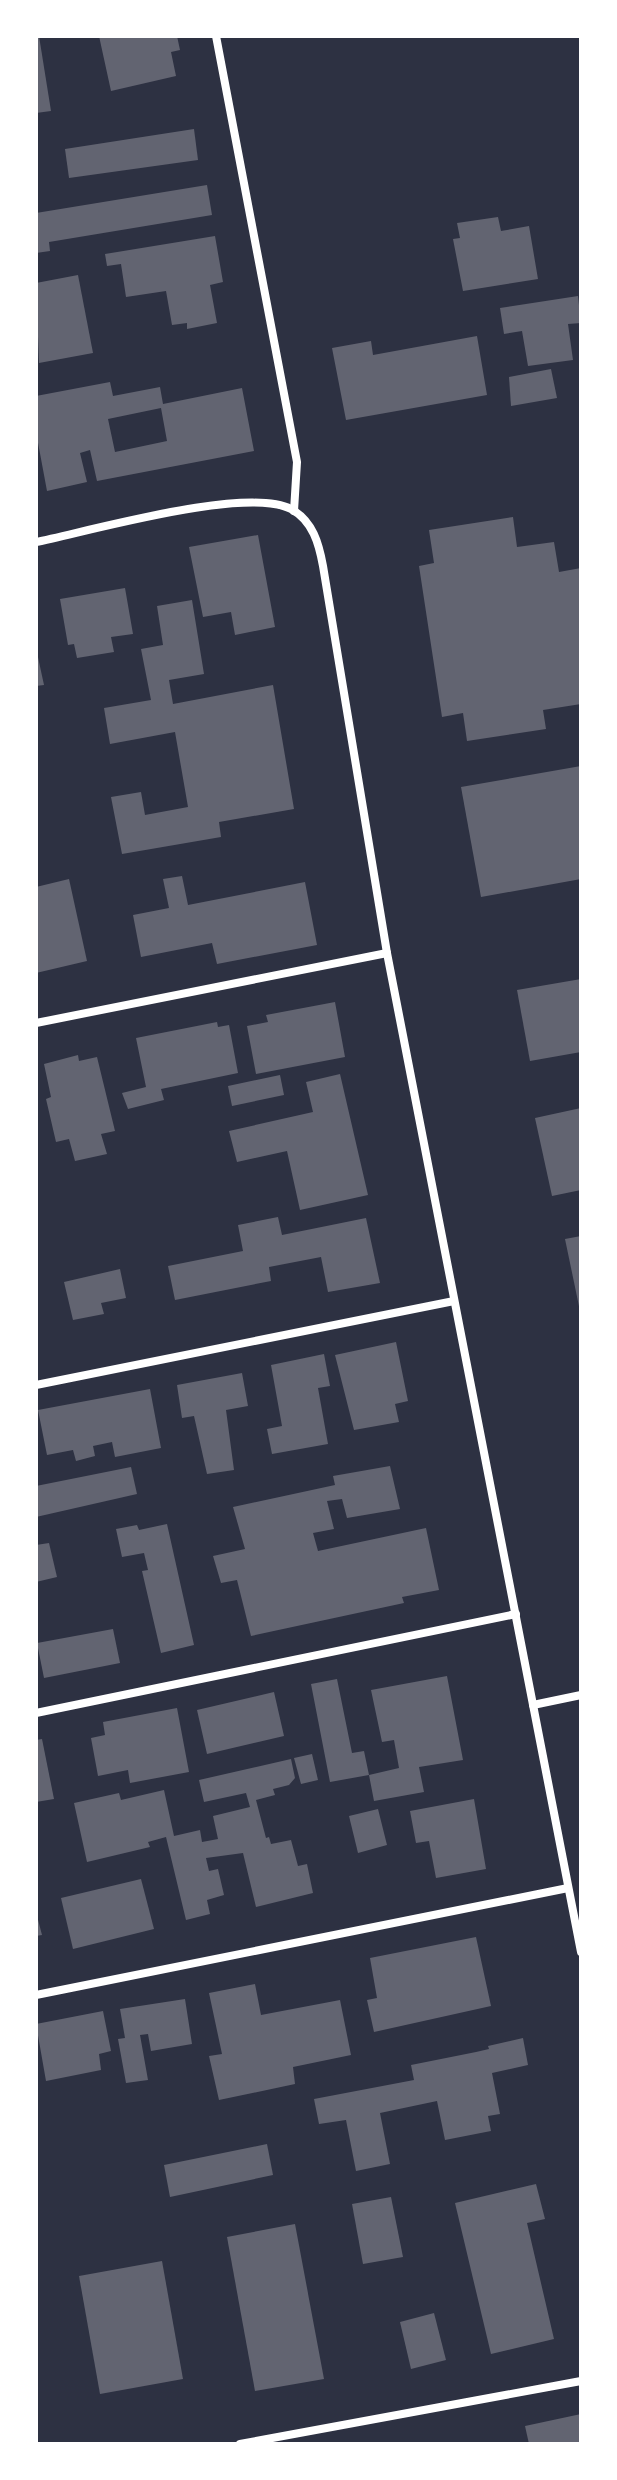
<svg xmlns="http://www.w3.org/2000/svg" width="617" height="2480" font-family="Montserrat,sans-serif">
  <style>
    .building { fill: #626471; fill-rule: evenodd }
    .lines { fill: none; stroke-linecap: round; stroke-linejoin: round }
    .minor { stroke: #fff; stroke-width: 8 }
  </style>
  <rect width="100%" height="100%" fill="#2d3142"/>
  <g class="building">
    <polygon points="36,36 39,36 51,111 36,113"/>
    <polygon points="99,36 177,36 180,50 171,52 176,76 111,91"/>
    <polygon points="194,129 198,160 69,178 65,149"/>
    <polygon points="207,185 212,215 49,242 50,251 36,253 36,213"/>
    <polygon points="498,217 501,231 529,226 538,279 463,291 453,239 460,238 457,223"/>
    <polygon points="215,236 223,282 210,285 217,323 187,329 187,323 172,325 166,291 126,297 121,264 107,266 105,254"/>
    <polygon points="78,275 93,353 39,363 36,283"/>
    <polygon points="578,296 581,323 568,324 573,360 528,366 522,331 504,334 500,308"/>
    <polygon points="477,336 487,395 346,420 332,348 371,341 373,355"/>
    <polygon points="551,369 557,398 511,406 509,377"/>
    <path d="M110,382L113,396L160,387L163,404L242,388L254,451L97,481L90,450L80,453L87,482L47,491L36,432V396ZM161,408L167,441L115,452L108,419Z"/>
    <polygon points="513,517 517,547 554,542 559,572 581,568 581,704 543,710 546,729 467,741 463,713 442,717 419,566 434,563 429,530"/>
    <polygon points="258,535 275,627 235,635 231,612 203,617 189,547"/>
    <polygon points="125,588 133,634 111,637 114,652 77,658 74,644 68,645 60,599"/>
    <polygon points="192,600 204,674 169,680 173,704 273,685 294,809 219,822 221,837 122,854 111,797 141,792 145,815 188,807 175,732 110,744 104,708 151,700 141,649 163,645 157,606"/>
    <polygon points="36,648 44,685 36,686"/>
    <polygon points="581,766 581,879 481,897 461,787"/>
    <polygon points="182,876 188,905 305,882 317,945 217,964 212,943 141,957 133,915 169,908 163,879"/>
    <polygon points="69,879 87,961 36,973 36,887"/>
    <polygon points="581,979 581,1052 530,1061 517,990"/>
    <polygon points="335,1002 345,1057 256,1074 247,1026 268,1022 266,1015"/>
    <polygon points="217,1022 218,1027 229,1025 238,1073 161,1089 164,1100 128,1109 122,1093 146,1087 136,1038"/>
    <polygon points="78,1055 79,1061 97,1057 115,1131 101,1134 107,1154 75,1161 69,1139 56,1142 46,1099 51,1097 44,1064"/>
    <polygon points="340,1074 368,1195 300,1210 287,1151 237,1162 229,1131 313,1112 306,1082"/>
    <polygon points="280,1075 284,1095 232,1106 228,1086"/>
    <polygon points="581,1108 581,1190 552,1196 535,1118"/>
    <polygon points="278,1217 282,1235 366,1218 380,1283 328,1292 321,1257 269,1267 271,1281 175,1300 168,1266 243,1251 238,1225"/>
    <polygon points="581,1236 581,1310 580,1311 565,1239"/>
    <polygon points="120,1269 126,1298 101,1303 104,1314 73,1320 64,1282"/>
    <polygon points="396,1342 408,1401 395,1404 399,1422 354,1430 335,1355"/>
    <polygon points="324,1354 330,1386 318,1388 328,1444 272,1454 267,1429 282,1426 271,1365"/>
    <polygon points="242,1373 248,1406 226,1410 234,1470 207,1474 194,1416 182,1418 177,1385"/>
    <polygon points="150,1389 161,1448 115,1457 112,1442 93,1446 95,1456 76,1461 73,1450 47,1455 38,1410"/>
    <polygon points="390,1466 400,1509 347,1518 342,1499 327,1501 334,1529 313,1533 318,1551 426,1528 439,1590 402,1597 404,1603 251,1636 237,1580 221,1583 213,1556 245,1549 233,1507 335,1485 333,1476"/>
    <polygon points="131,1467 137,1494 36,1517 36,1486"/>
    <polygon points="167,1524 194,1645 161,1653 142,1571 148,1570 144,1553 122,1557 116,1529 137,1525 139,1530"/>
    <polygon points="49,1543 57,1577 36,1582 36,1545"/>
    <polygon points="113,1629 120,1663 44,1678 37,1643"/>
    <polygon points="447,1676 463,1760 419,1767 424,1792 374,1801 369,1775 399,1768 394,1740 382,1742 371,1690"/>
    <polygon points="337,1679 352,1753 364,1751 369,1775 330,1782 311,1684"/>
    <polygon points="274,1692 284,1736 207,1754 197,1710"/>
    <polygon points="177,1708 189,1772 130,1783 128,1770 98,1776 91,1738 105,1735 103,1722"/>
    <polygon points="42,1739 54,1799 36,1802 36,1740"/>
    <polygon points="312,1754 318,1780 301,1784 294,1758"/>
    <polygon points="291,1759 295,1778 289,1785 273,1789 275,1795 256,1800 266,1838 269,1837 271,1844 291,1840 298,1866 307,1864 313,1893 256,1907 243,1853 206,1858 209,1871 218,1869 224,1895 207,1900 210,1914 186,1920 166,1837 148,1842 150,1847 87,1862 74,1803 119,1793 121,1800 164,1790 174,1836 200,1830 202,1842 218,1839 213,1816 250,1807 246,1793 204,1802 199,1780"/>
    <polygon points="474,1799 486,1869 436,1878 429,1841 416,1843 410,1811"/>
    <polygon points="378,1809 387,1845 358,1853 349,1816"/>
    <polygon points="141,1879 154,1929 73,1949 61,1898"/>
    <polygon points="36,1912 42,1935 36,1936"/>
    <polygon points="476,1937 491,2006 374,2032 367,2000 377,1998 370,1958"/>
    <polygon points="255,1984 261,2015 340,2000 351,2055 293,2067 295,2084 219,2100 209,2056 222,2054 209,1993"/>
    <polygon points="185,1999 192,2044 151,2051 148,2034 140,2035 148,2080 126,2083 118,2039 125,2038 120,2009"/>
    <polygon points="103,2011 111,2051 99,2054 101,2070 46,2081 36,2024"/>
    <polygon points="523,2038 528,2065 492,2073 500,2114 488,2116 491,2131 445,2140 437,2101 380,2113 390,2164 356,2171 346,2120 319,2124 314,2099 414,2080 411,2065 476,2052 489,2049 488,2046"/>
    <polygon points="267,2144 273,2175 170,2197 164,2165"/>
    <polygon points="536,2184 545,2219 527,2223 554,2339 491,2354 455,2203"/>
    <polygon points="391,2197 403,2257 363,2264 352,2204"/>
    <polygon points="295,2224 324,2379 255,2391 227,2237"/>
    <polygon points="162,2261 183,2379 100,2394 79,2276"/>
    <polygon points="434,2313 446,2360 411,2369 400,2322"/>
    <polygon points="581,2414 581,2444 529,2444 525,2426"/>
  </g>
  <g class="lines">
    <g class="minor">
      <polyline points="216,36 297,462 294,511"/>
      <path d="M36,542C90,531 246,486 291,509C313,521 319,544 323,566L387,953L581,1952"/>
      <polyline points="36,1023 387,953"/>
      <polyline points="36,1385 454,1301"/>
      <polyline points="533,1705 581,1695"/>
      <polyline points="36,1713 516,1614"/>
      <polyline points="36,1995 568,1888"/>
      <polyline points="240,2444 581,2381"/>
    </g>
  </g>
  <rect width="617" height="2480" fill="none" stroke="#ffffff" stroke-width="76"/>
</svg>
